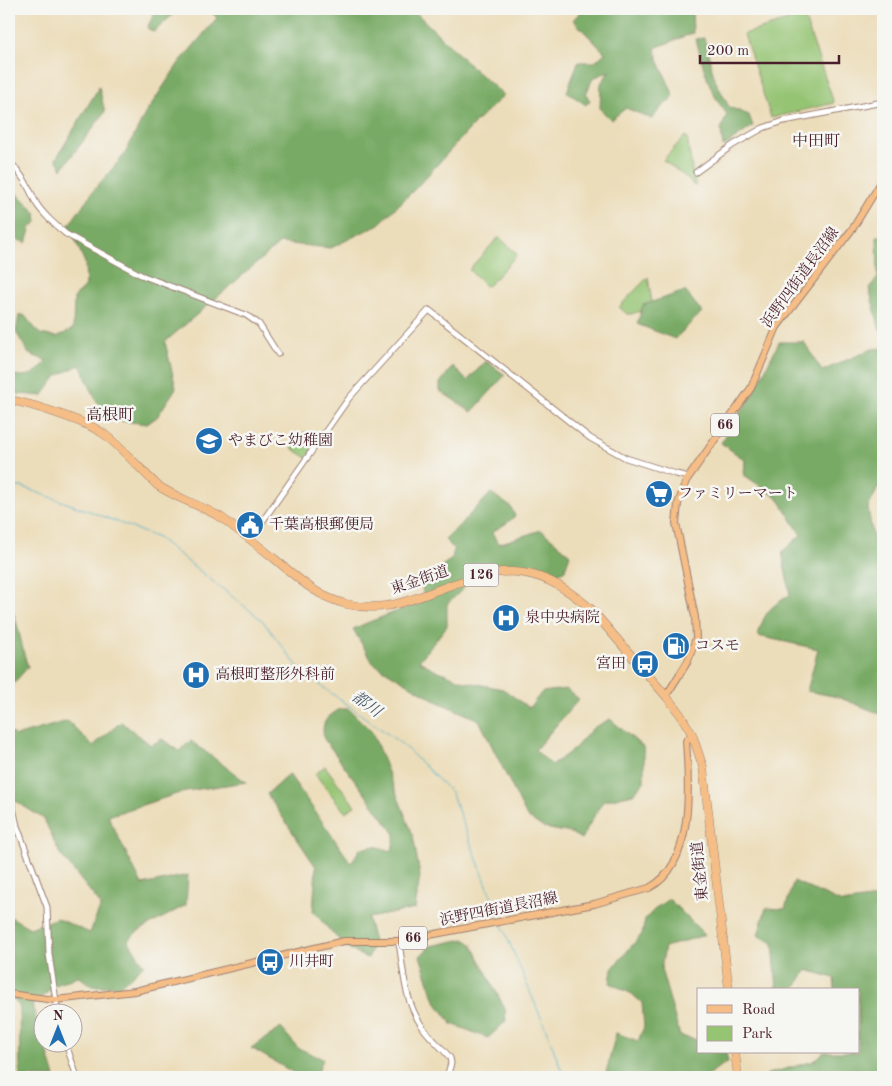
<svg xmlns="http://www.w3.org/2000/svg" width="892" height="1086" font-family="'Old Standard TT','Noto Serif JP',serif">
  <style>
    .green { fill: #95c473; stroke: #70724f }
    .forest { fill: #78aa65; stroke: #616448 }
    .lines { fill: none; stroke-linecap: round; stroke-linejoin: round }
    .stream { stroke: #49b0c9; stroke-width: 1 }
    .minor-casing { stroke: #9b7e72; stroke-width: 7 }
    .major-casing { stroke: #9b7e72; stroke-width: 8 }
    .highway-casing { stroke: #9b7e72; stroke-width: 9 }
    .minor { stroke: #fff; stroke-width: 5 }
    .major { stroke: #f6be87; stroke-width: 6 }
    .highway { stroke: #f6be87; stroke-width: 8 }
    .labels { text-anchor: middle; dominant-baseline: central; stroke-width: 5; stroke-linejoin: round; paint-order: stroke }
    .shield { fill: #f6f6f2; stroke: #7e6067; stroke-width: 1 }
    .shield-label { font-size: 14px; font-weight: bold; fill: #4a1f2b }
    .street-label { font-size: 15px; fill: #4a1f2b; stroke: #f6f6f2 }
    .poi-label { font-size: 15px; fill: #4a1f2b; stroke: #f6f6f2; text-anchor: start }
    .neighbourhood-label { font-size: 16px; fill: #4a1f2b; stroke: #f6f6f2 }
    .water-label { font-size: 16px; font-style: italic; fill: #4a596a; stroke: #f6f6f2 }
  </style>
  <rect width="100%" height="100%" fill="#f6f6f2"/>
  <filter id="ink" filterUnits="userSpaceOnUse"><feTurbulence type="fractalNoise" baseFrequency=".02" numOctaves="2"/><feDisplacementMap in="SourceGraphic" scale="10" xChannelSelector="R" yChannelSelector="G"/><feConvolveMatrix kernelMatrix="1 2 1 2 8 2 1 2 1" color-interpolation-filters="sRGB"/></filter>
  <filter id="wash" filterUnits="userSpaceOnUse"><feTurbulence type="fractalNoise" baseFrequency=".0096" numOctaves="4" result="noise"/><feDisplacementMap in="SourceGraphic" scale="20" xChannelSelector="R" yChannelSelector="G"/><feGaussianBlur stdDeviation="1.12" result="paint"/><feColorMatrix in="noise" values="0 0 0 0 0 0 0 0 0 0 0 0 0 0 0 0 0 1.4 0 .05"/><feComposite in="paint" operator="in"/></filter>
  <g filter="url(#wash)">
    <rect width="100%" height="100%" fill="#ecddba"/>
    <g class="green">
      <polygon points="804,16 834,103 771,118 744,34"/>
      <polygon points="685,136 687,137 693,176 696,185 694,186 687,178 663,160"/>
      <polygon points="498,238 500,238 516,253 516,256 489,285 485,286 470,271 470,268"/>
      <polygon points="648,277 652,303 651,308 631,314 627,314 619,307"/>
      <polygon points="304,432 318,441 307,458 292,448"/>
      <polygon points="325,766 355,806 345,812 315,774"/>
    </g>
    <g class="forest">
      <polygon points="146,9 179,9 154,32 147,28 154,14"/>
      <path d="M208,9H412L476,71L504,95L476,122L415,189L379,224L331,248L280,243L165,342L176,388L157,417L147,424L114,420L97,402L80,365L57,376L42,396L9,393V374C28,378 34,376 47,361L29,354L16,332L19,315H24L40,334L57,337L73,329L74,298L86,285L85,263L69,225L93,191L125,154L145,114L179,63L217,18Z"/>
      <polygon points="583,9 692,9 693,33 655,48 659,62 674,96 659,110 652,119 626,108 611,120 600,109 601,83 610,71 593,78 586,94 590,101 586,105 567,92 578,62 595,62 605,53 573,20"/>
      <path d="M704,38L715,80L729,107L749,115L753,126L723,147L721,130L727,114C709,93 703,66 696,39Z"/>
      <polygon points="99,87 105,112 62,169 56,159"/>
      <polygon points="14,190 36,213 37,222 31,227 26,243 9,236 9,215"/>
      <polygon points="877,236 883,236 883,332 880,330 869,288 878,277"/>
      <polygon points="685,291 702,312 675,339 637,324 643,305"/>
      <path d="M779,342H804L822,371L872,349L883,348V478L868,508L874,544L883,546V583L881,587L883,588V715L838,697L807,691L818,649L758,636C764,612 770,607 790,595L782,552L801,535L778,498L744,475L745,460L721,443L757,386Z"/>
      <polygon points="486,361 505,375 472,412 440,391 440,383 453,366 467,381"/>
      <polygon points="491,493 511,507 515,516 507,523 492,532 498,544 541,530 570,554 565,570 556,575 495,564 463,575 464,588 447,604 447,626 419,661 436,670 466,682 503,689 529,708 542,692 566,689 579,699 535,750 552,765 574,749 593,728 610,719 644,748 644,782 633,794 603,801 581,839 571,833 544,828 527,817 479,720 438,702 373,663 353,629 369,622 424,601 422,587 414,584 452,559 454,549 445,540"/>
      <path d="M12,609C20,629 21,647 28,667L13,684L9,700V610Z"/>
      <path d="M340,709H349L372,732L413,835L420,876L415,909L368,918L374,943L368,958C346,952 328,928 313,911L316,867L267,794L289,774L351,863L360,849L375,846L392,851L395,834L324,739C321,721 326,718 340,709Z"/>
      <polygon points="68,721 93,746 121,722 151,745 162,739 179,751 191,741 246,782 186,791 108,816 142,885 188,875 186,905 137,932 128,940 144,965 120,986 92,986 78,976 56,985 32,1005 42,1037 42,1044 45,1044 55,1077 20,1077 19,1006 9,993 9,916 30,928 57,918 90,933 101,905 60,854 44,819 9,797 9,730 15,736"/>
      <polygon points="794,881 842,903 883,897 883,1077 845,1077 841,1074 827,1077 765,1077 767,1074 814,1061 824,1052 858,1052 858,990 835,990 834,978 807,970 794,990 777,990 773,943 758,935 766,908 785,909"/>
      <polygon points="669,899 705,935 665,947 661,969 680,1036 698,1040 698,1052 726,1052 728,1062 716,1069 707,1077 605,1077 616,1033 638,1041 644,1027 642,1003 632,994 610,983 612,969 642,934 645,919 657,907"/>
      <polygon points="464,939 472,944 505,1009 506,1021 488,1038 452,1024 435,1001 420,956 430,946"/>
      <polygon points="281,1028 298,1048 323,1059 316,1077 301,1077 251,1048"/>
    </g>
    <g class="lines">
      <g class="stream">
        <polyline points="9,487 22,487 89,511 158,538 262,620 299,668 309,677 403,745 451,792 500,919"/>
        <polyline points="502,925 549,1037 564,1077"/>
      </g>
    </g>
  </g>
  <g filter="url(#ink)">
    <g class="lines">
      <g class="minor-casing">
        <g id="minor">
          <path d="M9,161C23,175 28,186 36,203C42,213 57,227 66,234L141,275L246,315L259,324L278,354"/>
          <polyline points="696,172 733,145 763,128 784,121 883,102"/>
          <polyline points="250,539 349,398 429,310 590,438 626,458 676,474 689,477"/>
          <polyline points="9,790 17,826 47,907 49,954 58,1014"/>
          <path d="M398,941L400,949C404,978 406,1005 424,1029C432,1040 443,1048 450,1058L451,1063L447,1077"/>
          <polyline points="66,1044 77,1077"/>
        </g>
      </g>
      <g class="major-casing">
        <g id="major">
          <polyline points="666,696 688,661 696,638 695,617 676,523 678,504 686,481 751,388 777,327 853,228 883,179"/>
          <path d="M9,994L55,1000L135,991L344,941H398L594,904L649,888C695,865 689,783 686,741L692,734"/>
        </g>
      </g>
      <g class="highway-casing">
        <g id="highway">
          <path d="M9,400C29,403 88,422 104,434C122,448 140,469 157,485C177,499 201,505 222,518C240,532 258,545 276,560C298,578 317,597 346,604C377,611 398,605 427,594C497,567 530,557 591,609L666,696L680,714L692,734L703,767L729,990"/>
          <polyline points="735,1052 738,1077"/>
        </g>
      </g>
      <use href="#minor" class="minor"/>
      <use href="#major" class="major"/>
      <use href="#highway" class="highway"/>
    </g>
  </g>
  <defs>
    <g id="school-disc" transform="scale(1.4375)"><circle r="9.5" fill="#1f6fb2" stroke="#f6f6f2"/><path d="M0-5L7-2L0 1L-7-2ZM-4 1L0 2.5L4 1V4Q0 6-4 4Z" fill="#fff"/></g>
    <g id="supermarket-disc" transform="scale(1.4375)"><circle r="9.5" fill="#1f6fb2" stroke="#f6f6f2"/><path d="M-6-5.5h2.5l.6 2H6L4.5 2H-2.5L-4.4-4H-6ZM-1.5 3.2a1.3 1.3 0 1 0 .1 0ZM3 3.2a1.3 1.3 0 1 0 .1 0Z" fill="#fff"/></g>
    <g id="civic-disc" transform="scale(1.4375)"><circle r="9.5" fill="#1f6fb2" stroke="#f6f6f2"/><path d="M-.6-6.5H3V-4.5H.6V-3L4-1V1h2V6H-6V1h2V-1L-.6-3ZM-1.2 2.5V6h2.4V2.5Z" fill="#fff"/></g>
    <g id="hospital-disc" transform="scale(1.4375)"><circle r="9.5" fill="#1f6fb2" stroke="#f6f6f2"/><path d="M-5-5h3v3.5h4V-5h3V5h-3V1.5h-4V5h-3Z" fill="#fff"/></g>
    <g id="fuel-disc" transform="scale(1.4375)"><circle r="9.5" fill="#1f6fb2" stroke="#f6f6f2"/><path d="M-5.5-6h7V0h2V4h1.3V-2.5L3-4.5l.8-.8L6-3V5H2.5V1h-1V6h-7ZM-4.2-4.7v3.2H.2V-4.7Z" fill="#fff"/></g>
    <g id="bus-disc" transform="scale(1.4375)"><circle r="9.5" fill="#1f6fb2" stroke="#f6f6f2"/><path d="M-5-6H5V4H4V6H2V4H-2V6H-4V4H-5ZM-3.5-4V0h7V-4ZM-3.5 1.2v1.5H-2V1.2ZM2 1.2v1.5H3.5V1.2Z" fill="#fff"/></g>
  </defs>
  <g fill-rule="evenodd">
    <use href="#school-disc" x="209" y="441"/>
    <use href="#supermarket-disc" x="659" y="494"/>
    <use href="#civic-disc" x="250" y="525"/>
    <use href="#hospital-disc" x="506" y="618"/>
    <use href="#fuel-disc" x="676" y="646"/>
    <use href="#bus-disc" x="645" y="664"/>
    <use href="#hospital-disc" x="196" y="675"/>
    <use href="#bus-disc" x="270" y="962"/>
  </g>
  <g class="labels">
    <g class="shield">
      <rect x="711" y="413.5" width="28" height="23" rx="4"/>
      <rect x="463.5" y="563.5" width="35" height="23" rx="4"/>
      <rect x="399" y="926.5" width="28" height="23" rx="4"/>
    </g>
    <g class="shield-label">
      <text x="725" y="425">66</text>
      <text x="481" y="575">126</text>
      <text x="413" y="938">66</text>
    </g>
    <g class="street-label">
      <text transform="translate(801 278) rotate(-54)">浜野四街道長沼線</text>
      <text transform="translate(420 581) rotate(-19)">東金街道</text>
      <text transform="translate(701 871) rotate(-96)">東金街道</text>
      <text transform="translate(499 910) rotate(-11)">浜野四街道長沼線</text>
    </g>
    <g class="poi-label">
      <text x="228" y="441">やまびこ幼稚園</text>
      <text x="678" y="494">ファミリーマート</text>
      <text x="269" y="525">千葉高根郵便局</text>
      <text x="525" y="618">泉中央病院</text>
      <text x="695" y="646">コスモ</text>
      <text x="626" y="664" text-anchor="end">宮田</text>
      <text x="215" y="675">高根町整形外科前</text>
      <text x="289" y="962">川井町</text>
    </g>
    <g class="neighbourhood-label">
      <text x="816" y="142">中田町</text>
      <text x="110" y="416">高根町</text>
    </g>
    <g class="water-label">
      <text transform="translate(366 705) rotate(36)">都川</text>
    </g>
  </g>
  <rect width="892" height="1086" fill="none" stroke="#f6f6f2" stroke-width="30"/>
  <rect x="697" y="988" width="162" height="65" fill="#f6f6f2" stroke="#b1a0a2"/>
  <rect x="707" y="1005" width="25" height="8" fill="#f6be87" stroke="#b1a0a2"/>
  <text x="742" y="1014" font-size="15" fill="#4a1f2b">Road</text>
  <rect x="707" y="1026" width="25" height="15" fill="#95c473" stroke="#b1a0a2"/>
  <text x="742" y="1038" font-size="15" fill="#4a1f2b">Park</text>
  <g transform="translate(58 1028)"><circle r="24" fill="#f6f6f2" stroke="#b1a0a2"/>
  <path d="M0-4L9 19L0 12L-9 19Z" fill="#1f6fb2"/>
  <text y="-8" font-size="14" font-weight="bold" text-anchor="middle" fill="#4a1f2b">N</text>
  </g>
  <path d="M700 55v8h139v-8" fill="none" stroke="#4a1f2b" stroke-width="2.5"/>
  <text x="707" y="55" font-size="15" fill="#4a1f2b" stroke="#f6f6f2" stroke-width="4" paint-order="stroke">200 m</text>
</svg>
